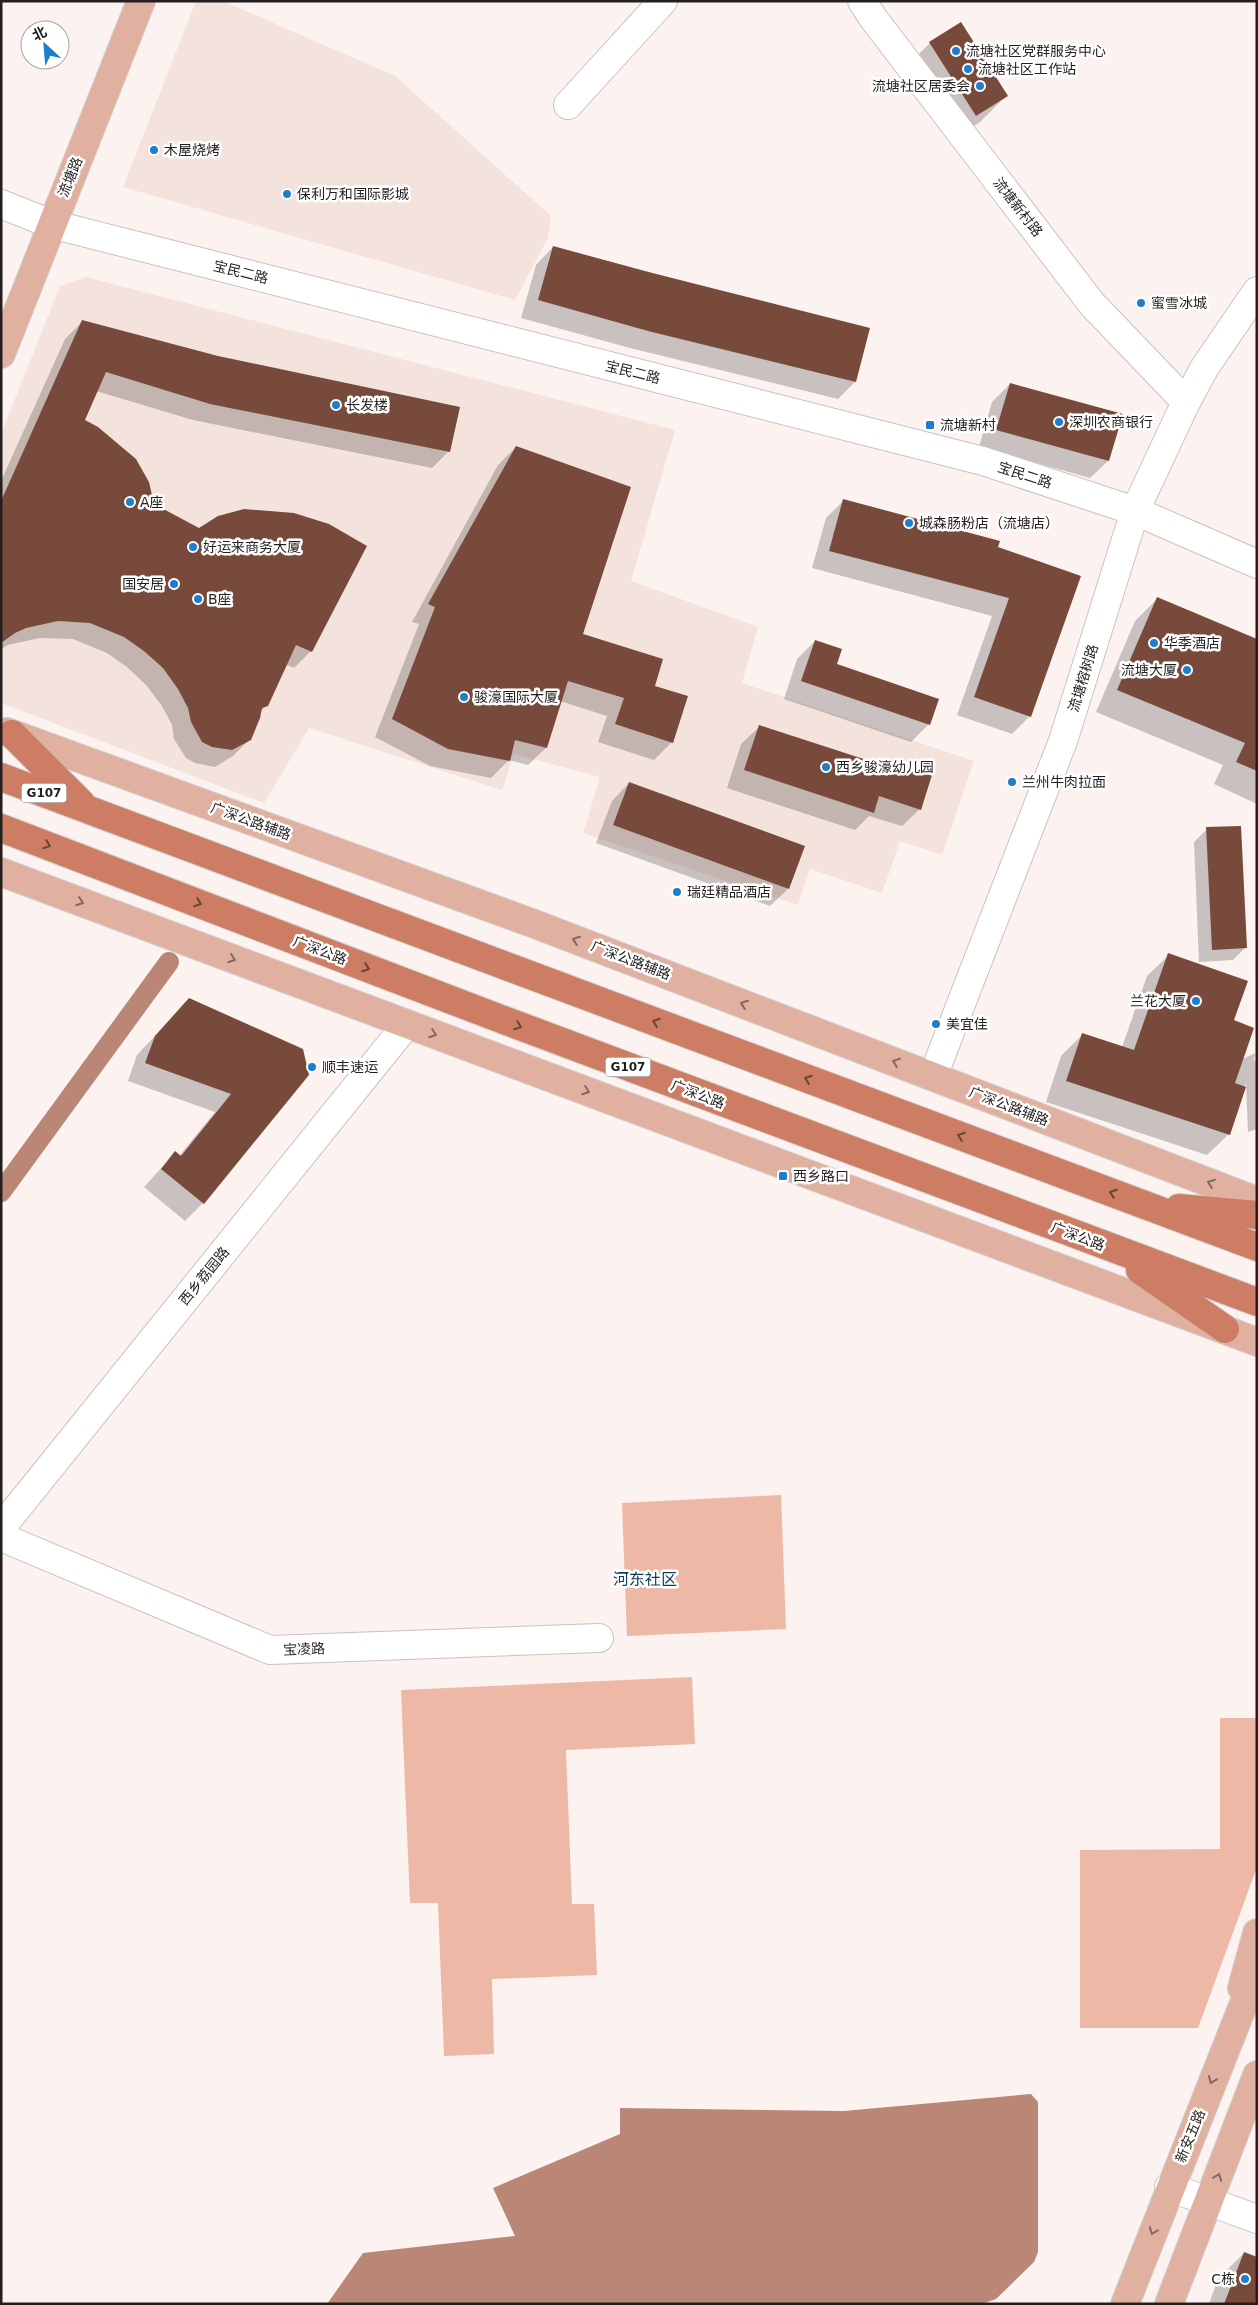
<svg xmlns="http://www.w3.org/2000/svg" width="1258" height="2305" font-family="'DejaVu Sans','Noto Sans SC',sans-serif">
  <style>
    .built { fill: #f4e2dc }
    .forest { fill: #eeb8a7 }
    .water { fill: #ba8777 }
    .shadow { fill: #0003 }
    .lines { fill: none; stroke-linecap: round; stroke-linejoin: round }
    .canal { stroke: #ba8777; stroke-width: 20 }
    .building { fill: #784a3b }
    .minor-casing { stroke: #cbc2bf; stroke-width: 30 }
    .major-casing { stroke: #d3d2d2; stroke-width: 30 }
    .highway-casing { stroke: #d3d2d2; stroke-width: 30 }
    .minor { stroke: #fff; stroke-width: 28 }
    .major { stroke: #e0b1a1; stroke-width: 28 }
    .highway { stroke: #cc7d63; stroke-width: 28 }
    .oneway { stroke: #67453a }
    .oneway2 { stroke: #826860 }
    .poi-dot { fill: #1f7eca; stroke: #fff; stroke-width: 2 }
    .labels { text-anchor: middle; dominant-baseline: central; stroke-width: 5; stroke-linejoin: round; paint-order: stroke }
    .shield { fill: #fff; stroke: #656262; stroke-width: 1 }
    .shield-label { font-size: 12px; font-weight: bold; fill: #231f1e }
    .poi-label { font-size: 14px; fill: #231f1e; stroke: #fff; text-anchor: start }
    .street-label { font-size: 14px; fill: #231f1e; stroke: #fff }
    .quarter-label { font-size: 16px; fill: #123d62; stroke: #fff }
  </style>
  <rect width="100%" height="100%" fill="#fcf2ef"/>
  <g class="built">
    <polygon points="196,1 223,1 395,76 551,216 548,238 515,300 123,187"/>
    <polygon points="86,277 675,430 631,581 758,627 742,683 974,761 942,855 900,841 882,893 810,869 798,905 583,833 600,777 514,754 502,790 309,728 264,803 1,703 1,434 60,286"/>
  </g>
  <g class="forest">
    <polygon points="781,1495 786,1629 627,1636 622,1503"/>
    <polygon points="692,1677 695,1744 566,1750 572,1904 594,1904 597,1975 492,1979 494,2054 444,2056 438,1903 410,1903 401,1690"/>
    <polygon points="1220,1718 1257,1718 1257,1867 1198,2028 1080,2028 1080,1850 1220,1849"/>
  </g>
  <polygon class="water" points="1031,2094 1038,2102 1038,2252 1034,2262 996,2299 981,2304 327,2304 363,2253 515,2236 493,2188 620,2134 620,2108 844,2111"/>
  <g class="shadow">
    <polygon points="961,24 1006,96 980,122 949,141 904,69 930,43"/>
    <polygon points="553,247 869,329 855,382 838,399 630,348 521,318 536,265"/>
    <polygon points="82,322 449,451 432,468 193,420 96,391 83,421 153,505 311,651 294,668 285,664 267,705 260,712 250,739 233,756 215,767 195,763 186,758 174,739 172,725 162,706 146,685 127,667 107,653 73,639 40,638 8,645 1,649 1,481 65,339"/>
    <polygon points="1010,384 1108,461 1090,478 979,447 992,402"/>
    <polygon points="516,447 581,635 653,687 672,742 654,760 598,742 607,716 560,701 546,748 528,765 509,760 491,778 430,766 375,737 419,624 412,622 498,465"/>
    <polygon points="843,501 997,548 1079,577 1030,716 1012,734 957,715 992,616 812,568 826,518"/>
    <polygon points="1158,598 1257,664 1257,804 1214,784 1223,765 1096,712 1135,621"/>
    <polygon points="815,641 836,665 929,724 911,742 784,699 797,659"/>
    <polygon points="759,727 920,809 902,826 869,816 855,830 727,788 741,744"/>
    <polygon points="629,783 788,889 770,906 596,843 612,801"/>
    <polygon points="1207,829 1246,947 1233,960 1199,962 1194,842"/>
    <polygon points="1169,955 1232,1021 1242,1059 1256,1053 1253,1062 1257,1058 1257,1129 1248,1132 1246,1083 1229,1134 1207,1155 1046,1102 1061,1056 1083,1034 1122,1047 1147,976"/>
    <polygon points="189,999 302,1050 203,1203 185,1221 144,1187 175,1153 179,1156 215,1112 128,1081 137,1055"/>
    <polygon points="1244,2253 1257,2304 1209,2304 1218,2279"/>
  </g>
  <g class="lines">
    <polyline class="canal" points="1,1192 169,962"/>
  </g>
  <g class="building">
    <polygon points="961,22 1008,96 976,116 929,42"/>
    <polygon points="553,246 652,273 870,328 856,382 648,331 538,300"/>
    <polygon points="82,320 218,356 460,407 450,452 210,404 106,372 85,420 98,427 136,459 149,482 154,504 199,528 218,516 244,509 294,513 329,524 367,546 312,652 296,645 268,706 262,708 260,718 251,740 232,750 212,747 202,742 191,722 188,708 178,689 163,668 144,651 124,637 90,623 58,621 26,628 15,633 1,643 1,501"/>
    <polygon points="1010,383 1123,414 1109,461 996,430"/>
    <polygon points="516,446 631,487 583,634 663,659 655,686 688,696 673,743 615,724 624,698 568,681 547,748 515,740 510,761 448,749 392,719 435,607 428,604"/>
    <polygon points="843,499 1000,541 998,547 1081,576 1031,717 974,697 1009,598 829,551"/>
    <polygon points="1157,597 1257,639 1257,771 1236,762 1245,743 1117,690"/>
    <polygon points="815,640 842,649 837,664 939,699 930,725 801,681"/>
    <polygon points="759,725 879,764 887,760 932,775 921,810 879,796 874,813 744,770"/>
    <polygon points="629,782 805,846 789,889 613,825"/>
    <polygon points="1241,826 1247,948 1212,950 1206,827"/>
    <polygon points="1168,953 1248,981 1234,1020 1254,1028 1235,1083 1246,1087 1230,1135 1066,1081 1082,1033 1134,1050"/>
    <polygon points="189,998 303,1049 309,1075 204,1204 161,1169 175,1151 181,1156 231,1094 145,1063 155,1036"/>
    <polygon points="1244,2252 1257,2257 1257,2304 1224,2304"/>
  </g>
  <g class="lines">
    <g class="minor-casing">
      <g id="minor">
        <polyline points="862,1 873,18 1092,304 1186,402"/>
        <polyline points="568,105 663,1"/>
        <polyline points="1,204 51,224 983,461 1135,511 1257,564"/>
        <polyline points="933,1076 1063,741 1135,511 1186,402 1205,367 1257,291"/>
        <polyline points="1,1528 407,1024"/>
        <polyline points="1,1537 270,1650 599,1638"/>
        <polyline points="1169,2187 1257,2219"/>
      </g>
    </g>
    <g class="major-casing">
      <g id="major">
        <polyline points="1,354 141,1"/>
        <polyline points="7,732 532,923 1257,1201"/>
        <polyline points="1,872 1257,1342"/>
        <polyline points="1242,1988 1257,1933"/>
        <polyline points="1125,2304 1257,1970"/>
        <polyline points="1169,2304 1257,2075"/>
      </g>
    </g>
    <g class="highway-casing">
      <g id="highway">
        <polyline points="12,734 81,803"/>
        <polyline points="1,777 1257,1247"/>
        <polyline points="1,828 501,1019 1257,1302"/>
        <polyline points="1179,1208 1257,1215"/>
        <polyline points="1140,1270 1225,1329"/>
      </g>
    </g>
    <use href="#minor" class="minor"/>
    <use href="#major" class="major"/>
    <use href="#highway" class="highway"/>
  </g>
  <defs><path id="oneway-chevron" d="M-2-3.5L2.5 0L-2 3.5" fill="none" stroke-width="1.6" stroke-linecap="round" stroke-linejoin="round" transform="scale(1.25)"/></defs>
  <g class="oneway">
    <use href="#oneway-chevron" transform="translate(47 845) rotate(21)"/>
    <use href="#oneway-chevron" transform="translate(198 903) rotate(21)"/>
    <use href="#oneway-chevron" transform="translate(366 968) rotate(21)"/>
    <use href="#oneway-chevron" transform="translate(656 1022) rotate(-160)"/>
    <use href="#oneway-chevron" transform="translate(518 1026) rotate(21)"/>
    <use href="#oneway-chevron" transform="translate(808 1079) rotate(-160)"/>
    <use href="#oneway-chevron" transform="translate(961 1136) rotate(-160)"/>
    <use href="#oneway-chevron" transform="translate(1113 1193) rotate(-160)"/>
  </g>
  <g class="oneway2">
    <use href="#oneway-chevron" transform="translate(80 902) rotate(20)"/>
    <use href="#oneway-chevron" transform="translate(576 940) rotate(-159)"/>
    <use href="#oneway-chevron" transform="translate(232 959) rotate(20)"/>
    <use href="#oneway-chevron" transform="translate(744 1004) rotate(-159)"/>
    <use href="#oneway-chevron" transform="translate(433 1034) rotate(20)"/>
    <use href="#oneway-chevron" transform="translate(896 1062) rotate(-159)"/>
    <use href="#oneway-chevron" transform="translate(586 1091) rotate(20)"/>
    <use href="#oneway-chevron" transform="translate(1211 1183) rotate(-159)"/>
    <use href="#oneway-chevron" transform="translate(1212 2080) rotate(112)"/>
    <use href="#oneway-chevron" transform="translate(1218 2177) rotate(-69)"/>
    <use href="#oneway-chevron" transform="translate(1153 2231) rotate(111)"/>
  </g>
  <g class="poi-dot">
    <circle cx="956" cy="51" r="5"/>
    <circle cx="968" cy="69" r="5"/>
    <circle cx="980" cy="86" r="5"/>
    <circle cx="154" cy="150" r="5"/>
    <circle cx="287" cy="194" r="5"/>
    <circle cx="1141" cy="303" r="5"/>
    <circle cx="336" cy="405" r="5"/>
    <circle cx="1059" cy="422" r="5"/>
    <rect x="925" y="420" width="10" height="10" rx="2.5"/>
    <circle cx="130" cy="502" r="5"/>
    <circle cx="909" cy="523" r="5"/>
    <circle cx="193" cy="547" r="5"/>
    <circle cx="174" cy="584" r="5"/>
    <circle cx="198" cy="599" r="5"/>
    <circle cx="1154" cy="643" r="5"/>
    <circle cx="1187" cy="670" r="5"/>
    <circle cx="464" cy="697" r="5"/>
    <circle cx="826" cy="767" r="5"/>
    <circle cx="1012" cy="782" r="5"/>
    <circle cx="677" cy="892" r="5"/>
    <circle cx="1196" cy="1001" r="5"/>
    <circle cx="936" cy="1024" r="5"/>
    <circle cx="312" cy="1067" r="5"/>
    <rect x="778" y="1171" width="10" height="10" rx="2.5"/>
    <circle cx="1245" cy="2279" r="5"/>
  </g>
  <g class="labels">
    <g class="shield">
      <rect x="21.5" y="783.5" width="45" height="19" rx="4"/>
      <rect x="605.5" y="1057.5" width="45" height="19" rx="4"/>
    </g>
    <g class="shield-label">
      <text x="44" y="793">G107</text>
      <text x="628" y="1067">G107</text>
    </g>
    <g class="poi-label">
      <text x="966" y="51">流塘社区党群服务中心</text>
      <text x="978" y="69">流塘社区工作站</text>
      <text x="970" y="86" text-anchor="end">流塘社区居委会</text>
      <text x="164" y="150">木屋烧烤</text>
      <text x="297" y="194">保利万和国际影城</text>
      <text x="1151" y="303">蜜雪冰城</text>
      <text x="346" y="405">长发楼</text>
      <text x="1069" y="422">深圳农商银行</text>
      <text x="940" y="425">流塘新村</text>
      <text x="140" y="502">A座</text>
      <text x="919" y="523">城森肠粉店（流塘店）</text>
      <text x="203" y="547">好运来商务大厦</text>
      <text x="164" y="584" text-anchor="end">国安居</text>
      <text x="208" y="599">B座</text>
      <text x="1164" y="643">华季酒店</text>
      <text x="1177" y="670" text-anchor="end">流塘大厦</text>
      <text x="474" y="697">骏濠国际大厦</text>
      <text x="836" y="767">西乡骏濠幼儿园</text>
      <text x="1022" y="782">兰州牛肉拉面</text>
      <text x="687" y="892">瑞廷精品酒店</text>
      <text x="1186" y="1001" text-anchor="end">兰花大厦</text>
      <text x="946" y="1024">美宜佳</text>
      <text x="322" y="1067">顺丰速运</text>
      <text x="793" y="1176">西乡路口</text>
      <text x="1235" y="2279" text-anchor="end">C栋</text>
    </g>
    <g class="street-label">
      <text transform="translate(70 177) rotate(-68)">流塘路</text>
      <text transform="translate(1018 207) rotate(52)">流塘新村路</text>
      <text transform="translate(241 272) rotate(14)">宝民二路</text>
      <text transform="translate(633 372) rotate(14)">宝民二路</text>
      <text transform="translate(1025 475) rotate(18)">宝民二路</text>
      <text transform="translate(1083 678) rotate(-73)">流塘榕树路</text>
      <text transform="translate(251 821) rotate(20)">广深公路辅路</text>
      <text transform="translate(320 950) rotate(21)">广深公路</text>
      <text transform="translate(631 960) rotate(21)">广深公路辅路</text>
      <text transform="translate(698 1094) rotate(21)">广深公路</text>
      <text transform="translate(1009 1106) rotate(21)">广深公路辅路</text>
      <text transform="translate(1078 1236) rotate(21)">广深公路</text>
      <text transform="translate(204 1276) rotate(-51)">西乡荔园路</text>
      <text transform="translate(304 1649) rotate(-2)">宝凌路</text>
      <text transform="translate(1190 2136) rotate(-68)">新安五路</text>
    </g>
    <g class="quarter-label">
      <text x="645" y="1579">河东社区</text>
    </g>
  </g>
  <rect width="1258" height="2305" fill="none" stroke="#231f1e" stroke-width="5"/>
  <g transform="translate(45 45) rotate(334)"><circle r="24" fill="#ffffff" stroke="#a7a5a5"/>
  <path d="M0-4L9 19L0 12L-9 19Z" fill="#1f7eca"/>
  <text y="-8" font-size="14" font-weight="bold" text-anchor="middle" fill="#231f1e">北</text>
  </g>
</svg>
